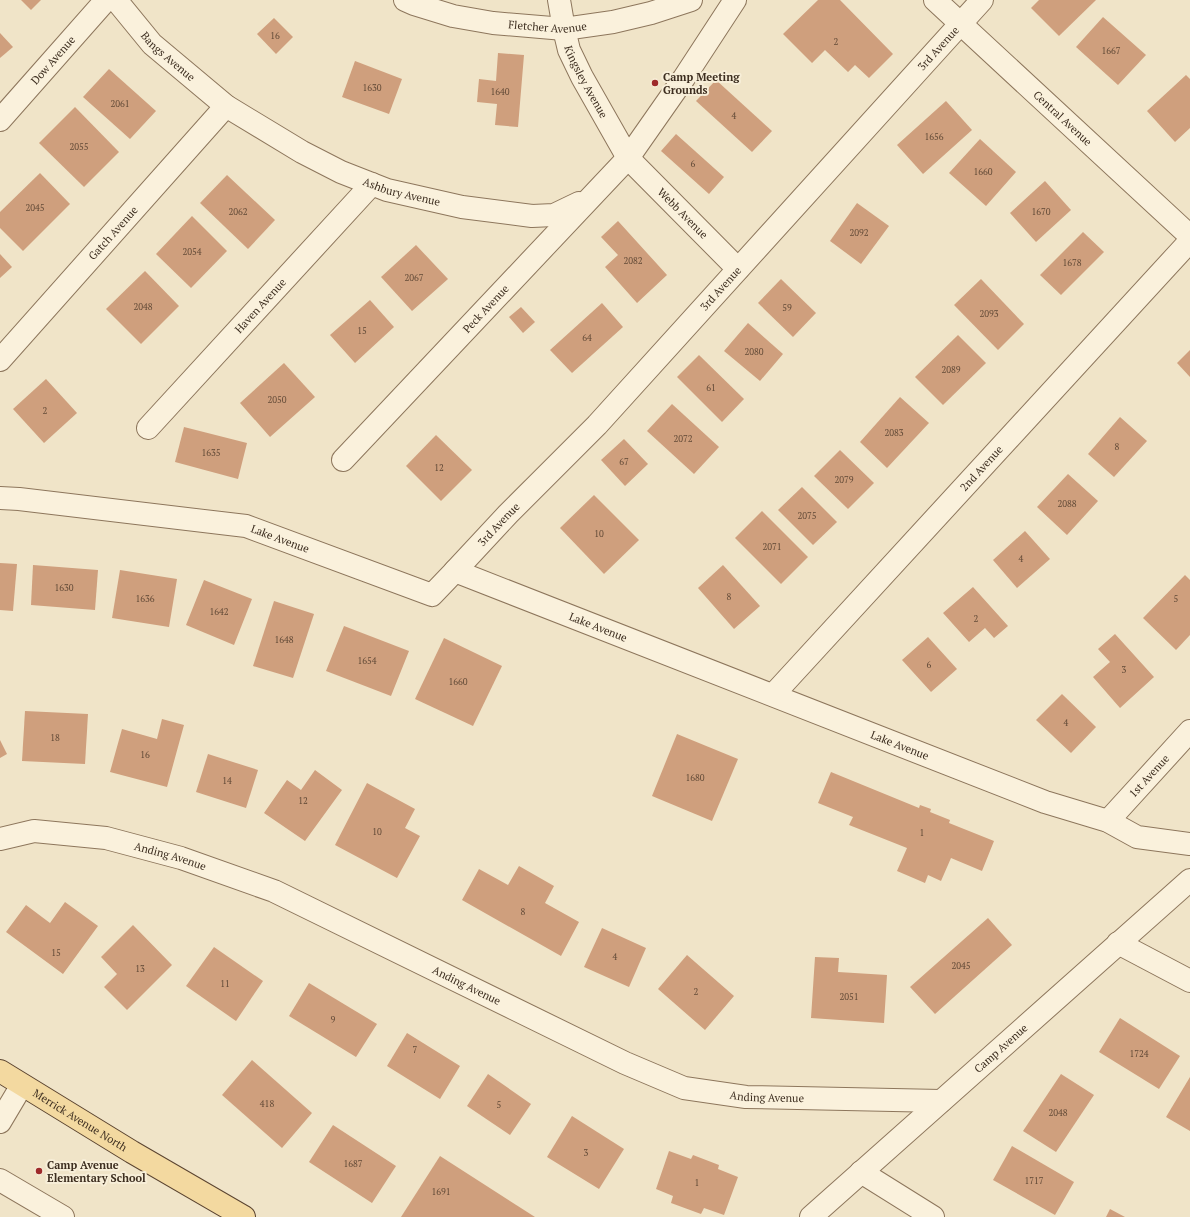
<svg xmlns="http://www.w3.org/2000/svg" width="1190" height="1217" font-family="'PT Serif',serif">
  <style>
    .building { fill: #cf9f7d }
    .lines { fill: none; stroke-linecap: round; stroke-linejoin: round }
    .minor-casing { stroke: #8d765c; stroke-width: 24 }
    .major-casing { stroke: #5b4430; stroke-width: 24 }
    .minor { stroke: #faf1dc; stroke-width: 22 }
    .major { stroke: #f3d9a0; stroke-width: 22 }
    .poi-dot { fill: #9e2a2b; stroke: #f7eed8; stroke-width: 1.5 }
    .labels { text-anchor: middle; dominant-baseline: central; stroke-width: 4; stroke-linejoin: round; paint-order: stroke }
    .number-label { font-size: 9px; fill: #624a37 }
    .street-label { font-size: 11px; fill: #3d2e20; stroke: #f7eed8 }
    .poi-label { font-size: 11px; font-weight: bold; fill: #3d2e20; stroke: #f7eed8; text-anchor: start }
  </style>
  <rect width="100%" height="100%" fill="#f0e4c8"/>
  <g class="building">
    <polygon points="21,0 41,0 31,10"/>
    <polygon points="818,0 840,0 893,54 869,78 855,65 848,72 825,50 812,63 783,34"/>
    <polygon points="1039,0 1096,0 1059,36 1031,8"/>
    <polygon points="1103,17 1146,55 1118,85 1076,47"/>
    <polygon points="274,18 293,37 276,54 257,34"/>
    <polygon points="0,33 13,47 0,58"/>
    <polygon points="498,53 524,55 518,127 495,125 497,104 477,102 479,79 496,81"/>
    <polygon points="355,61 402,79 389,114 342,97"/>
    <polygon points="109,69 156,111 130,139 83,97"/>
    <polygon points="1186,75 1190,79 1190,128 1175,142 1147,111"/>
    <polygon points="716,80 772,131 752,152 696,101"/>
    <polygon points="946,101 972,130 923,174 897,145"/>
    <polygon points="75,107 119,152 84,187 39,143"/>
    <polygon points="676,134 724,177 709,194 661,151"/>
    <polygon points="980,139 1016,172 986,206 949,173"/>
    <polygon points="40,173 70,204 23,251 0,228 0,212"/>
    <polygon points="227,175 275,220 248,249 200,203"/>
    <polygon points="1045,181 1071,210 1036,242 1010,213"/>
    <polygon points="857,203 889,226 861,264 830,241"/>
    <polygon points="192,216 227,251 191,288 156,254"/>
    <polygon points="618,221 667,275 637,303 605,267 618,255 601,237"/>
    <polygon points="1083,232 1104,252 1061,295 1040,275"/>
    <polygon points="416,245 448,279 412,311 381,277"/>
    <polygon points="0,254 12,267 0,278"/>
    <polygon points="145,271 179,306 141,344 106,309"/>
    <polygon points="781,279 816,313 793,337 758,303"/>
    <polygon points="981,279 1024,324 998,350 954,305"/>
    <polygon points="370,300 394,327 355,363 330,335"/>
    <polygon points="602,303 623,327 572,373 550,350"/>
    <polygon points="521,307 535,322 523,333 509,317"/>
    <polygon points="748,323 783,354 760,381 724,351"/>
    <polygon points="958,335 986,363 943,405 915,377"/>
    <polygon points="1190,350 1190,377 1177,363"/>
    <polygon points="699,355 744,399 722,422 677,377"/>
    <polygon points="284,363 315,397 270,437 240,403"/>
    <polygon points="46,379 77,413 44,443 13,409"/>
    <polygon points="900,397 929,423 887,468 860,442"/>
    <polygon points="672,404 719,447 694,474 647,431"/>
    <polygon points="1120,417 1147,441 1114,477 1088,454"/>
    <polygon points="184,427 247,443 238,479 175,462"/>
    <polygon points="436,435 472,470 441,501 406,466"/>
    <polygon points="624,439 648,464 625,486 601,460"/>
    <polygon points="840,450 874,483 848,509 814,476"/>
    <polygon points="1068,474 1098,501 1067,535 1037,507"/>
    <polygon points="802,487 837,522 813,545 778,510"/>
    <polygon points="594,495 639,540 604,574 560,528"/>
    <polygon points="762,511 808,557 781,584 735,538"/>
    <polygon points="1025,531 1050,559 1017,588 993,560"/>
    <polygon points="0,563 17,564 13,611 0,610"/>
    <polygon points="33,565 98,570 95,610 31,605"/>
    <polygon points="723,565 760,606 734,629 698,588"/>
    <polygon points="120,570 177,579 169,627 112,618"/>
    <polygon points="1185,575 1190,580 1190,635 1176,650 1143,618"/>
    <polygon points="204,580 252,599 234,645 186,625"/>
    <polygon points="973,587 1008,626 994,638 985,628 969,642 943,613"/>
    <polygon points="274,601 314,614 293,678 253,666"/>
    <polygon points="344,626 409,651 391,696 326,671"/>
    <polygon points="1115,634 1154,677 1120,708 1093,677 1110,662 1098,649"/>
    <polygon points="928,637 957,669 931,692 902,660"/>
    <polygon points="444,638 502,666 473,726 415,699"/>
    <polygon points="1062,694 1096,727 1071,753 1036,720"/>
    <polygon points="25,711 88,714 85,764 22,761"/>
    <polygon points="162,719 184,725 167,787 110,772 122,729 157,739"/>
    <polygon points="677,734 738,759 712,821 652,796"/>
    <polygon points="0,740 7,754 0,758"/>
    <polygon points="208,754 258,770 246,808 196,792"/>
    <polygon points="315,770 342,790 305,841 264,813 287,780 301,790"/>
    <polygon points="831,772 919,808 920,805 931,809 930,812 950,820 949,823 994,841 982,871 951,858 941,881 928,875 925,883 897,871 907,848 849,825 853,817 818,803"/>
    <polygon points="367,783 415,809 405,828 420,836 397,878 335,845"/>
    <polygon points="519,866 554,886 545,903 579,922 561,956 462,900 479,869 508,885"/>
    <polygon points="65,902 98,926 63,974 6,932 26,905 50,923"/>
    <polygon points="988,918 1012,945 935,1014 910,987"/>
    <polygon points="133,925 172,965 127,1010 104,987 117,974 101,957"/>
    <polygon points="602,928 646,948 629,987 584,967"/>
    <polygon points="214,947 263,981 236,1021 186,986"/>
    <polygon points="687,955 734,996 705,1030 658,989"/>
    <polygon points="815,957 839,958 838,972 887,975 884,1023 811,1018"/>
    <polygon points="309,983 377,1024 356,1057 289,1016"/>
    <polygon points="1120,1018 1180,1056 1159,1089 1099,1052"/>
    <polygon points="407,1033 460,1066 440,1099 387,1066"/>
    <polygon points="252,1060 312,1113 282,1148 222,1095"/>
    <polygon points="488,1074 531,1104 510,1135 467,1106"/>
    <polygon points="1061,1074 1094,1095 1056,1152 1023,1131"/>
    <polygon points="1190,1077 1190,1131 1166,1117"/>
    <polygon points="572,1116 624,1149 599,1189 547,1157"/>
    <polygon points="333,1125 396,1166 372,1203 309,1162"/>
    <polygon points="1012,1146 1074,1182 1055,1215 993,1180"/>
    <polygon points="669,1151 691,1159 693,1155 719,1165 718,1169 738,1177 724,1215 704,1208 701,1214 671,1203 673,1196 656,1189"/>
    <polygon points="440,1156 535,1217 401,1217"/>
    <polygon points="1110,1209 1125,1217 1106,1217"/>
  </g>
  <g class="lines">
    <g class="minor-casing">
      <g id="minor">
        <path id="s1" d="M116,0L152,44L226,106L302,152L341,172L387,190L462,207L532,216L554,215L579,203"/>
        <path id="s2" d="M405,0L414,4L453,16L493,23L564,29L613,22L651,13L691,0"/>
        <path id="s3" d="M559,0L564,29L569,50L582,77L628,158L738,269"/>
        <path id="s4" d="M935,0L1190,236"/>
        <path id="s5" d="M0,120L106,0"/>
        <path id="s6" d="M0,360L226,106"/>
        <path id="s7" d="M148,428L372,184"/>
        <path id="s8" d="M343,460L628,158L684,78L735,0"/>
        <path id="s9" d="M0,498L19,499L246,526L432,595L455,571L1045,802L1108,821L1137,837L1190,844"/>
        <path id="s10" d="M455,571L508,514L597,425L982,0"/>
        <path id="s11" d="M773,695L1190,241"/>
        <path id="s12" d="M1108,821L1190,731"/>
        <path id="s13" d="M0,839L34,831L106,838L181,858L274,891L625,1063L684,1088L746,1097L941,1101"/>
        <polyline points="1118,943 1190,981"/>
        <polyline points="0,1122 22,1085"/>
        <polyline points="861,1172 933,1217"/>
        <polyline points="0,1180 63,1217"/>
        <path id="s14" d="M811,1217L1190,880"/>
      </g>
    </g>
    <g class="major-casing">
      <g id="major">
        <path id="s15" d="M0,1071L132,1152L244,1217"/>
      </g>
    </g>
    <use href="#minor" class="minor"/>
    <use href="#major" class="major"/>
  </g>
  <g class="poi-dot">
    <circle cx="655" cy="83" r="4"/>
    <circle cx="39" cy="1171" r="4"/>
  </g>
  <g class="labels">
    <g class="number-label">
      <text x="275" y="36">16</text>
      <text x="836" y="42">2</text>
      <text x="1111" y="51">1667</text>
      <text x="372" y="88">1630</text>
      <text x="500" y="92">1640</text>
      <text x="120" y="104">2061</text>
      <text x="734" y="116">4</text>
      <text x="934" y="137">1656</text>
      <text x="79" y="147">2055</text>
      <text x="693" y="164">6</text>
      <text x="983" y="172">1660</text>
      <text x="35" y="208">2045</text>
      <text x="238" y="212">2062</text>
      <text x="1041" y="212">1670</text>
      <text x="859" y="233">2092</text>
      <text x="192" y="252">2054</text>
      <text x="633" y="261">2082</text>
      <text x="1072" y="263">1678</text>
      <text x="414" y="278">2067</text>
      <text x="143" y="307">2048</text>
      <text x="787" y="308">59</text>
      <text x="989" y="314">2093</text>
      <text x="362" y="331">15</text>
      <text x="587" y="338">64</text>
      <text x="754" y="352">2080</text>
      <text x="951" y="370">2089</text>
      <text x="711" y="388">61</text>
      <text x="277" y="400">2050</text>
      <text x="45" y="411">2</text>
      <text x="894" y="433">2083</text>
      <text x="683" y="439">2072</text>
      <text x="1117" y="447">8</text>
      <text x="211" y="453">1635</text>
      <text x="624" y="462">67</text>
      <text x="439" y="468">12</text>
      <text x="844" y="480">2079</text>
      <text x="1067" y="504">2088</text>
      <text x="807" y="516">2075</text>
      <text x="599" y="534">10</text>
      <text x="772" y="547">2071</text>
      <text x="1021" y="559">4</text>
      <text x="64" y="588">1630</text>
      <text x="729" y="597">8</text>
      <text x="145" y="599">1636</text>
      <text x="1176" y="599">5</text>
      <text x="219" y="612">1642</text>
      <text x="976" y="619">2</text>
      <text x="284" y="640">1648</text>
      <text x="367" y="661">1654</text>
      <text x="929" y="665">6</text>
      <text x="1124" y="670">3</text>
      <text x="458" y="682">1660</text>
      <text x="1066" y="723">4</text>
      <text x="55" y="738">18</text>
      <text x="145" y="755">16</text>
      <text x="695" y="778">1680</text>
      <text x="227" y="781">14</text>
      <text x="303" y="801">12</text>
      <text x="377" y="832">10</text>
      <text x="922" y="833">1</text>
      <text x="523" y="912">8</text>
      <text x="56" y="953">15</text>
      <text x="615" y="957">4</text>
      <text x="961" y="966">2045</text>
      <text x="140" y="969">13</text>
      <text x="225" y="984">11</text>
      <text x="696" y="992">2</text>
      <text x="849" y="997">2051</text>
      <text x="333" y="1020">9</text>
      <text x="415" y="1050">7</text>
      <text x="1139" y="1054">1724</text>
      <text x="267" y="1104">418</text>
      <text x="499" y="1105">5</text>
      <text x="1058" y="1113">2048</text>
      <text x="586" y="1153">3</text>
      <text x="353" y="1164">1687</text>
      <text x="1034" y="1181">1717</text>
      <text x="697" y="1183">1</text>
      <text x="441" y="1192">1691</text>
    </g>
    <g class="street-label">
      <text stroke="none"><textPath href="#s2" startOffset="146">Fletcher Avenue</textPath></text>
      <text stroke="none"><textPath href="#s10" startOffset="712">3rd Avenue</textPath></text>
      <text stroke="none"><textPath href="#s1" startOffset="77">Bangs Avenue</textPath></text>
      <text stroke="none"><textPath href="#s5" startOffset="80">Dow Avenue</textPath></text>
      <text stroke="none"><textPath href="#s3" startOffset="87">Kingsley Avenue</textPath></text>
      <text stroke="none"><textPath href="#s4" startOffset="174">Central Avenue</textPath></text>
      <text stroke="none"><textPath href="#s1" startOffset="350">Ashbury Avenue</textPath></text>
      <text stroke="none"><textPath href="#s3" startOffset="252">Webb Avenue</textPath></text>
      <text stroke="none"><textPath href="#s6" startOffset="170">Gatch Avenue</textPath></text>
      <text stroke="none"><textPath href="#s10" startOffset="388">3rd Avenue</textPath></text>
      <text stroke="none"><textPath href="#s7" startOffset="166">Haven Avenue</textPath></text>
      <text stroke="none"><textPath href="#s8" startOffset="208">Peck Avenue</textPath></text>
      <text stroke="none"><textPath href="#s11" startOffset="308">2nd Avenue</textPath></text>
      <text stroke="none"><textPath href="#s10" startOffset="64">3rd Avenue</textPath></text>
      <text stroke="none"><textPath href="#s9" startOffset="284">Lake Avenue</textPath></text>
      <text stroke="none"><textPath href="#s9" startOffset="633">Lake Avenue</textPath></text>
      <text stroke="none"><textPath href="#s9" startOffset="957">Lake Avenue</textPath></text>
      <text stroke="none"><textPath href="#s12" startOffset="61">1st Avenue</textPath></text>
      <text stroke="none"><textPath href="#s13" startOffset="174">Anding Avenue</textPath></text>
      <text stroke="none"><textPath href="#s13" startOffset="498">Anding Avenue</textPath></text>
      <text stroke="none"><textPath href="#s14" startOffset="254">Camp Avenue</textPath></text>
      <text stroke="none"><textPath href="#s13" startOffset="822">Anding Avenue</textPath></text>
      <text stroke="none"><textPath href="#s15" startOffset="94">Merrick Avenue North</textPath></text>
    </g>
    <g class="poi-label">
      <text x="663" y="77">Camp Meeting<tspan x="663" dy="13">Grounds</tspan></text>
      <text x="47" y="1165">Camp Avenue<tspan x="47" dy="13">Elementary School</tspan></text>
    </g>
  </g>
</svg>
